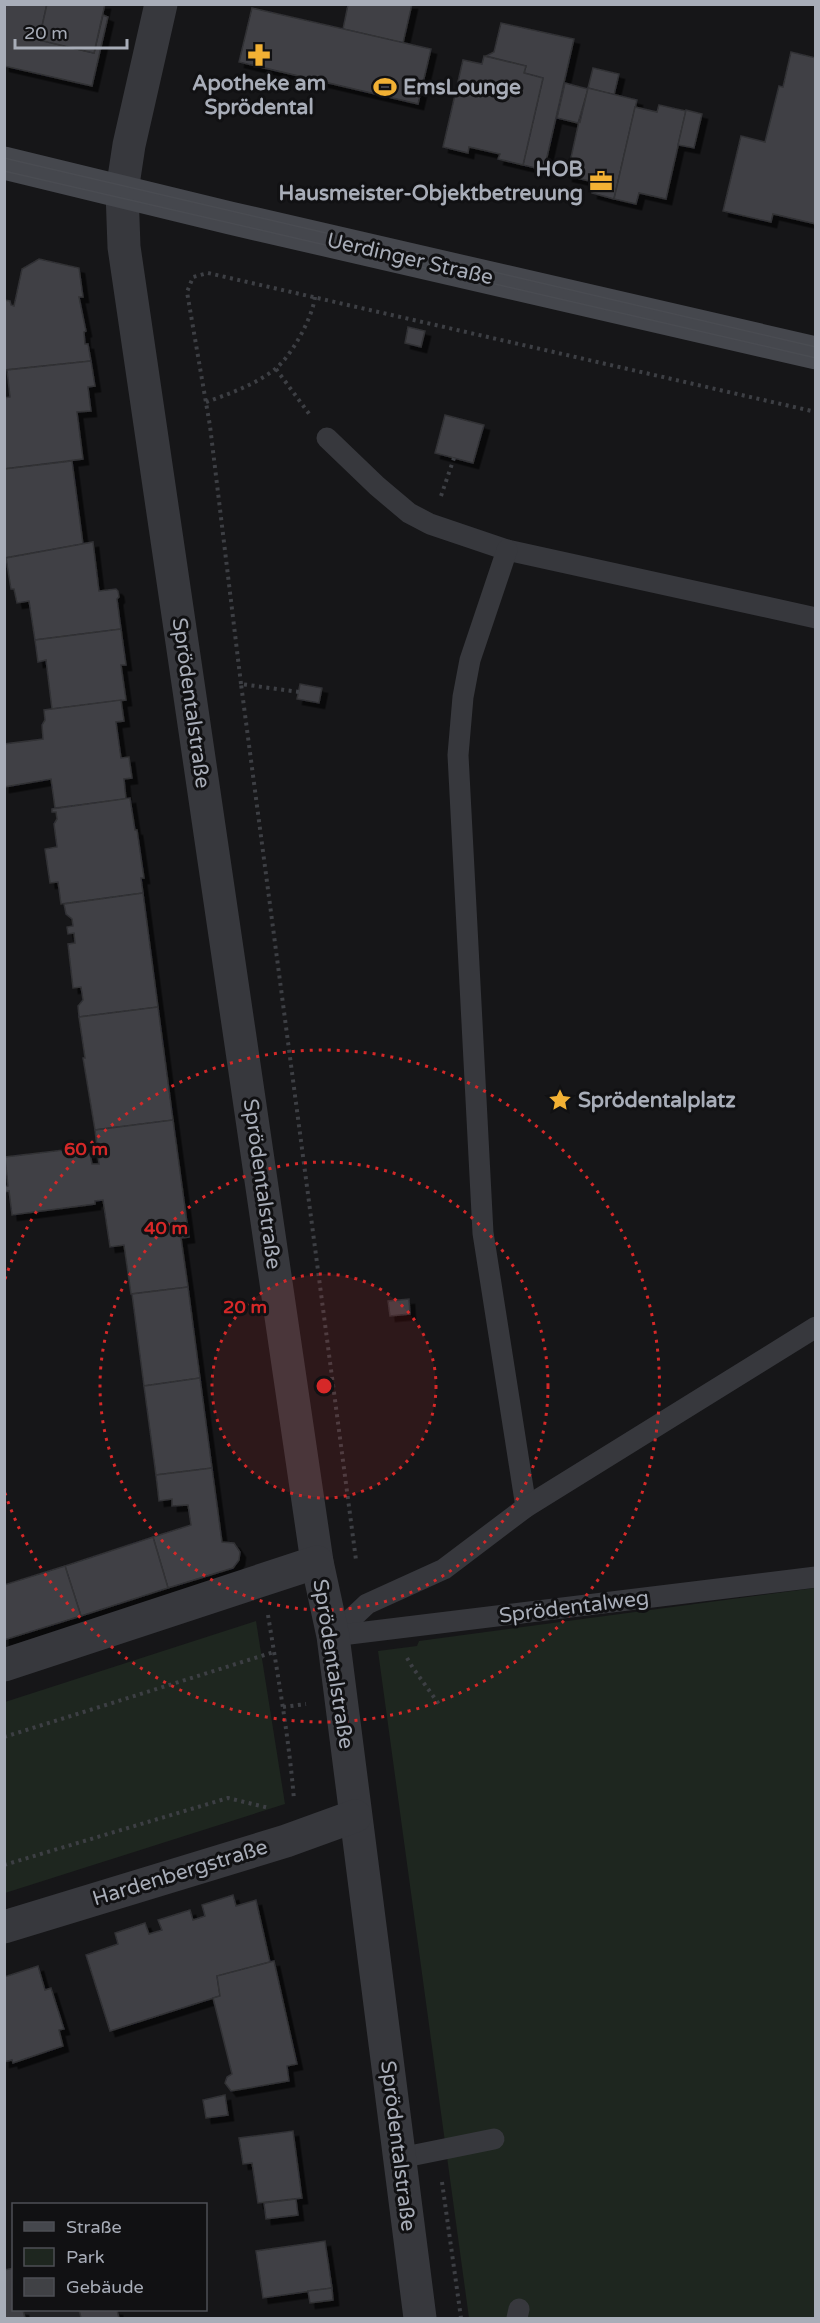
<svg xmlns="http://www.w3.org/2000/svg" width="820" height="2323" font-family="'Varela Round',sans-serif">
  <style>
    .built { fill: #222225 }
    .green { fill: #1e261f }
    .building { fill: #404145; stroke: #303034; stroke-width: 1.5; filter: url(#shadow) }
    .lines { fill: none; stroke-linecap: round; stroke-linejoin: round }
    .path { stroke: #3d3f44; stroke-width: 4; stroke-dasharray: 3 4.5; stroke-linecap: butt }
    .lane { stroke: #37383d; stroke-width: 21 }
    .street { stroke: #37383d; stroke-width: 33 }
    .secondary { stroke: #45474d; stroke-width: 33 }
    .tram { stroke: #4a4c52; stroke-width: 1.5 }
    .ring { fill: none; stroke: #d62828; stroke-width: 3; stroke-dasharray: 3 6 }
    .labels { text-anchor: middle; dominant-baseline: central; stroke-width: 6; stroke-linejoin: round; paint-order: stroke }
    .poi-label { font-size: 21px; font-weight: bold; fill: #a8adb8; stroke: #111113; text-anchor: start }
    .street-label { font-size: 21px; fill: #a8adb8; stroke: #111113 }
    .centre { fill: #d62828; stroke: #111113; stroke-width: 3 }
    .ring-label { font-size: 18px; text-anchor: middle; font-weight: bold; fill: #d62828; stroke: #111113; stroke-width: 6; stroke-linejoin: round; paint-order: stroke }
  </style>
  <defs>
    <filter id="shadow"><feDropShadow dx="5.5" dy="5.5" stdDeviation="0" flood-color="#0009"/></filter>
  </defs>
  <rect width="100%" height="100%" fill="#161618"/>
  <polygon class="built" points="4,2279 14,2310 112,2310 114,2318 5,2318"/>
  <g class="green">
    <polygon points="815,1588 815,2318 469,2318 378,1651 417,1646 419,1641"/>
    <polygon points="256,1621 285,1804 5,1893 5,1702"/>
  </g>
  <g class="building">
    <polygon points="4,4 47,4 39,40 94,53 103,15 108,17 92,86 4,66"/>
    <polygon points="47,4 105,4 94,53 39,40"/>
    <polygon points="346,4 412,4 403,43 343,29 348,5"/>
    <polygon points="252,8 431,49 418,104 239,62"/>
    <polygon points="501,23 574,39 544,170 523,165 543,78 524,73 526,66 486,56 494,52"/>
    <polygon points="791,52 816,58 816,224 773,214 771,222 723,211 741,136 765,142 779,86 783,87"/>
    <polygon points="484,56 526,66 524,73 543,78 523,165 498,159 500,154 469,147 468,153 443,147 463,60 482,64"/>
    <polygon points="593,68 619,74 614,95 588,88"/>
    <polygon points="565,83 588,89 578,123 557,118"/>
    <polygon points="588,88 637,100 614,199 592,193 594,182 567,176 579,121 580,122"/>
    <polygon points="659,105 686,111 666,199 639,193 636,204 614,199 635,107 657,112"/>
    <polygon points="686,110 702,114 694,148 678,145"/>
    <polygon points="39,259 79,268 83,297 79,297 86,331 84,332 85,344 88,344 91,361 4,370 4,300 10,301 11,305 14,306 22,269"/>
    <polygon points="408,327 425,331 421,347 405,343"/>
    <polygon points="91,361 95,386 88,387 91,411 77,412 83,459 4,469 4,398 10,397 7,370"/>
    <polygon points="445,415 484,425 473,463 435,453"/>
    <polygon points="72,461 83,544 4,558 4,469"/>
    <polygon points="93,542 99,591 116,589 118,591 119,597 117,599 121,629 35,640 29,601 17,603 14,589 11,589 6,558"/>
    <polygon points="121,629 126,665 121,665 126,700 52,709 46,660 38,662 35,640"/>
    <polygon points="300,684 322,688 319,703 297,699"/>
    <polygon points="121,700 124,721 116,722 121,758 129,757 132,778 124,779 126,799 55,808 51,779 4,787 4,744 43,739 42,725 45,720 44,710"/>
    <polygon points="130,798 135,830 137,830 144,878 141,878 143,893 61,904 58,882 50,883 45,849 57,847 54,824 57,819 56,812 52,812 52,809"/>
    <polygon points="143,893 158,1007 79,1017 78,1006 83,1000 81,987 73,988 68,944 75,943 74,933 68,934 67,927 73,926 72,919 66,914 64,904"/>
    <polygon points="158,1007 173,1120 95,1130 83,1058 85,1058 79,1017"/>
    <polygon points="173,1120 189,1237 181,1238 188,1287 131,1294 124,1245 110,1247 103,1200 95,1201 95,1204 12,1215 9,1191 4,1192 4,1187 8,1186 5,1157 72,1149 73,1155 90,1153 92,1164 99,1164 95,1130"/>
    <polygon points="188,1287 200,1378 144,1386 132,1294"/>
    <polygon points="409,1299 410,1314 390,1316 388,1301"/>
    <polygon points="200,1378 212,1468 156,1475 144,1386"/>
    <polygon points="212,1468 222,1542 234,1543 240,1552 239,1560 233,1568 168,1588 153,1537 191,1525 188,1505 172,1506 172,1499 159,1501 156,1475"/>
    <polygon points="153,1537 168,1588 81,1616 65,1566"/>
    <polygon points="65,1566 81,1616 4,1640 4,1585"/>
    <polygon points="233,1895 236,1906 256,1900 270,1962 217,1976 220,1996 110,2031 86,1955 118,1944 115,1933 145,1923 149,1934 162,1930 158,1920 190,1910 193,1920 205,1916 202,1905"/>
    <polygon points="274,1961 297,2064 287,2066 289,2081 231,2091 225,2083 227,2077 232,2074 213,1998 220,1996 217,1976"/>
    <polygon points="38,1966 45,1990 51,1988 64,2029 59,2030 63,2046 13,2063 12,2060 4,2062 4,1977"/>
    <polygon points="225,2095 228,2115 206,2118 203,2100"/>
    <polygon points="293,2131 302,2198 258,2203 252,2163 243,2164 239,2138"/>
    <polygon points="296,2199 298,2215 266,2219 264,2203"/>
    <polygon points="325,2241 332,2288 263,2298 256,2251"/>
    <polygon points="14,2268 14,2310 23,2310 25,2318 4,2318 4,2270"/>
    <polygon points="332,2288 333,2300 310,2303 308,2291"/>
    <polygon points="79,2310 117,2310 119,2318 81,2318"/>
  </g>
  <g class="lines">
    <g class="path">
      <polyline points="276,369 310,415"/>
      <path d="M206,402C229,394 254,385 274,370C291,357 312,319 315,297"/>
      <polyline points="441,496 454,458"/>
      <polyline points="241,684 210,426 187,292 193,277 208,273 816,412"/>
      <polyline points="299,692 241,684 356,1560"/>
      <path d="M268,1615C278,1677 289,1738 294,1800"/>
      <polyline points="407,1658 413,1668 441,1707"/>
      <polyline points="283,1707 306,1704"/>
      <polyline points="4,1737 274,1652"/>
      <polyline points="4,1865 228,1798 269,1808"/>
      <polyline points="442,2182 461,2318"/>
    </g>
    <g class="lane">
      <polyline points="327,438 377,486 409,513 430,524 507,550 816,618"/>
      <polyline points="507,550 470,660 463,697 458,755 483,1233 526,1507"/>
      <polyline points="333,1636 367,1604 444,1569 526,1507 816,1327"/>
      <polyline points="333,1636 816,1577"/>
      <polyline points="400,2158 494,2139"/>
      <polyline points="517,2318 519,2309"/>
    </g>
    <g class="street">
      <polyline points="161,4 129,145 122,191 124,247 317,1562 333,1636 420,2318"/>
      <polyline points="4,1665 317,1562"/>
      <polyline points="4,1927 286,1841 355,1816"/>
    </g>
    <polyline class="secondary" points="4,163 230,218 816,353"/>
    <g class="tram">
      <polyline points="4,158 816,347"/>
      <polyline points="4,171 816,358"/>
    </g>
  </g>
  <circle cx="324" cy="1386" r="112" fill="#d62828" fill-opacity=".12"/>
  <g class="ring">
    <circle cx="324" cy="1386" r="112"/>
    <circle cx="324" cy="1386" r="224"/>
    <path d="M5 1279A336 336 0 1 1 5 1493"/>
  </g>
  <defs>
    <g id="pharmacy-bare" transform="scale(1.8)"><path d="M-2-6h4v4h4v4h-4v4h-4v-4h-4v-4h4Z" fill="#f2b134" stroke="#111113" stroke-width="2.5" paint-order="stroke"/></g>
    <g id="stadium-bare" transform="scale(1.8)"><path d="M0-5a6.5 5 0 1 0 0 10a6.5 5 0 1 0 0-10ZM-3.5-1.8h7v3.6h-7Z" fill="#f2b134" stroke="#111113" stroke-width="2.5" paint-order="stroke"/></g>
    <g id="office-bare" transform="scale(1.8)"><path d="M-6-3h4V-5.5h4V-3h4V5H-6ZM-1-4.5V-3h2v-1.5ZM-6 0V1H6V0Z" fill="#f2b134" stroke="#111113" stroke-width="2.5" paint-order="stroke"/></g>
    <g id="sight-bare" transform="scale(1.8)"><path d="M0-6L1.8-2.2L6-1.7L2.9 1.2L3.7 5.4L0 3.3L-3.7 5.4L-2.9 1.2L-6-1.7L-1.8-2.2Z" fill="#f2b134" stroke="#111113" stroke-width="2.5" paint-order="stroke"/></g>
  </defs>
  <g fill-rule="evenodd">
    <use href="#pharmacy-bare" x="259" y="55"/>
    <use href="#stadium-bare" x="385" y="87"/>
    <use href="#office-bare" x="601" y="181"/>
    <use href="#sight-bare" x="560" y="1100"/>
  </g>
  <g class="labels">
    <g class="poi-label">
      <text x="259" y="83" text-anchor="middle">Apotheke am<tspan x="259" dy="24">Sprödental</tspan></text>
      <text x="403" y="87">EmsLounge</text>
      <text x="583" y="169" text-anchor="end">HOB<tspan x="583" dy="24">Hausmeister-Objektbetreuung</tspan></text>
      <text x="578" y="1100">Sprödentalplatz</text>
    </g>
    <g class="street-label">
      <text transform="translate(410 259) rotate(13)">Uerdinger Straße</text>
      <text transform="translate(191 703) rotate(82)">Sprödentalstraße</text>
      <text transform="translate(262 1184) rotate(82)">Sprödentalstraße</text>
      <text transform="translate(574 1607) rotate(-7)">Sprödentalweg</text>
      <text transform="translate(333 1664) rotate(81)">Sprödentalstraße</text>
      <text transform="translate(180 1873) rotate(-17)">Hardenbergstraße</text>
      <text transform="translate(398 2146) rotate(83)">Sprödentalstraße</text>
    </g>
  </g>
  <circle cx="324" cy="1386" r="9" class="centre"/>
  <g class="ring-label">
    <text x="86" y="1155">60 m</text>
    <text x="166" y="1234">40 m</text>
    <text x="245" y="1313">20 m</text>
  </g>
  <rect width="820" height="2323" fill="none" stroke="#a8adb8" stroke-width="12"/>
  <rect x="12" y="2203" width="195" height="108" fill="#111113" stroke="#4d4f55" stroke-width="1.5"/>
  <rect x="24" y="2222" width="30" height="9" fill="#45474d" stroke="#4d4f55" stroke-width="1.5"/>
  <text x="66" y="2233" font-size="18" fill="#a8adb8">Straße</text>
  <rect x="24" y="2248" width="30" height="18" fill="#1e261f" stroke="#4d4f55" stroke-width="1.5"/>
  <text x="66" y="2263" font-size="18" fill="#a8adb8">Park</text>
  <rect x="24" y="2278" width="30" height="18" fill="#404145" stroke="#4d4f55" stroke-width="1.5"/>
  <text x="66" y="2293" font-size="18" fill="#a8adb8">Gebäude</text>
  <path d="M15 39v9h112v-9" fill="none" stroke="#a8adb8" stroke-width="3"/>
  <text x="24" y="39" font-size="18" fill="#a8adb8" stroke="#111113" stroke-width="4.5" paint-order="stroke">20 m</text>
</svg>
